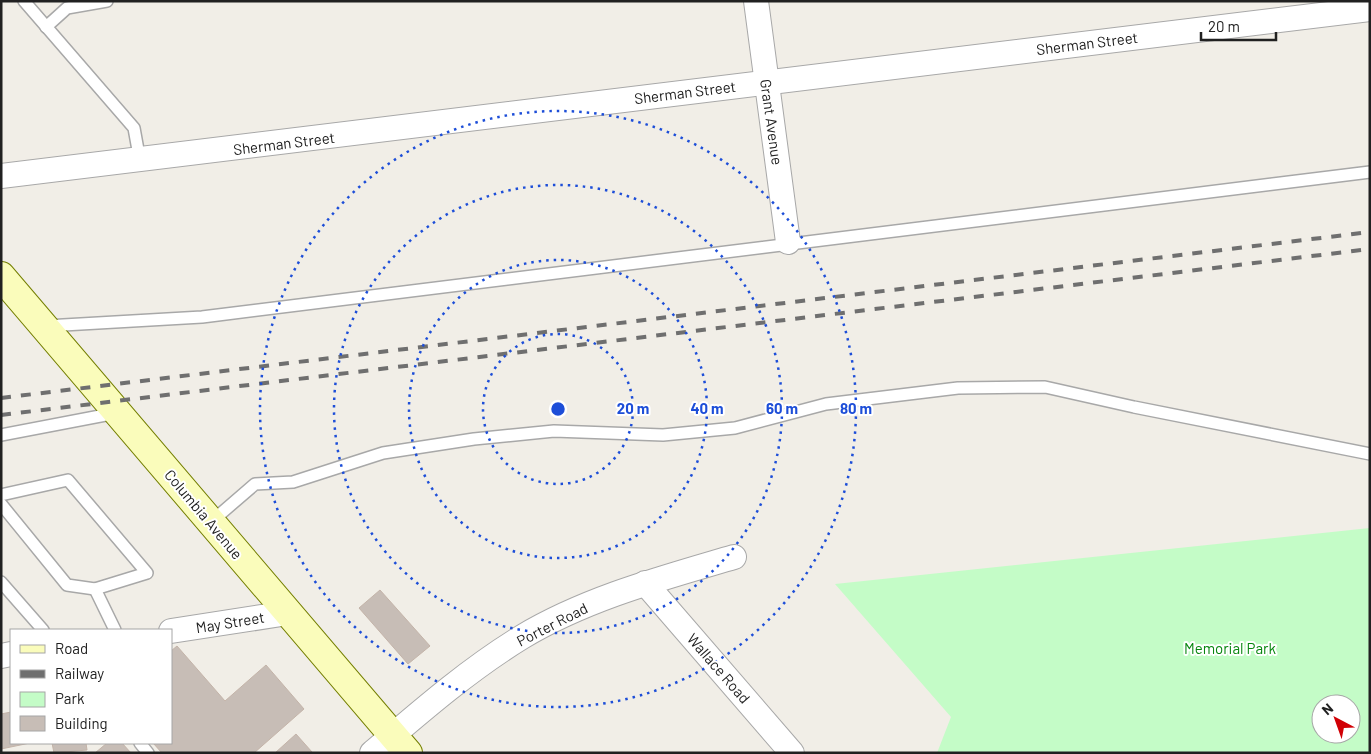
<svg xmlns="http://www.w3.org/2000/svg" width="1371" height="754" font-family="Barlow,sans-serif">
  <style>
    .park { fill: #c4fcc7; fill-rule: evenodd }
    .building { fill: #c7bdb6; stroke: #c4b4a9 }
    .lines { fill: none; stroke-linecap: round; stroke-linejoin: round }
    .lane-casing { stroke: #a8a8a8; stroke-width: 14 }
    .street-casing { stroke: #a8a8a8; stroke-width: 26 }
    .secondary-casing { stroke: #747f01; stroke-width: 30 }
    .lane { stroke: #fff; stroke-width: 11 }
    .street { stroke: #fff; stroke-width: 24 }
    .secondary { stroke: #fafcbb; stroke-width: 28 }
    .rail { stroke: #6f6f6f; stroke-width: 4; stroke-dasharray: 10 10; stroke-linecap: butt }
    .ring { fill: none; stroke: #1d4ed8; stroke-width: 2.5; stroke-dasharray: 2.5 5 }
    .labels { text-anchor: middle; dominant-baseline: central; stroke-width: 4; stroke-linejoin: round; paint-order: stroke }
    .street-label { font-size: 15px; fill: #212121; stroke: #fff }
    .park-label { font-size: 15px; fill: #08860f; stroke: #fff }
    .centre { fill: #1d4ed8; stroke: #fff; stroke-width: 2.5 }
    .ring-label { font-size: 15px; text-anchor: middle; font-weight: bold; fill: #1d4ed8; stroke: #fff; stroke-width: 4; stroke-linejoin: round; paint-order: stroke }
  </style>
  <rect width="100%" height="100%" fill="#f1eee7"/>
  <path class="park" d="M1370,528V753H937L951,717L835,584ZM1321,704H1351V734H1321Z"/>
  <g class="building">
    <polygon points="380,590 430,646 408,664 359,608"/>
    <polygon points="177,646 225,701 266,665 304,709 254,753 162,753 153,743 171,743 171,651"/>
    <polygon points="11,712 11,743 30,743 1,749 1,714"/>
    <polygon points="296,734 312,752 275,753"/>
    <polygon points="52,743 86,743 87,750 54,753"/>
    <polygon points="107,743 122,743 131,753 95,753"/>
  </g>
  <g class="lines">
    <g class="lane-casing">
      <g id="lane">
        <polyline points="24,1 134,128 140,161"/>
        <polyline points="46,27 67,8 107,1"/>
        <polyline points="46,326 202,317 1370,172"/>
        <polyline points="1,435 116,413"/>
        <polyline points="1,495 68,480 147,573 95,589 67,585 1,504"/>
        <polyline points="211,522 255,484 293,482 383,453 474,439 554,431 663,435 735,428 826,404 958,388 1045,387 1134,407 1370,454"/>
        <polyline points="1,582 43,630"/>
        <polyline points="95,589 115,630"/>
        <polyline points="140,743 148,753"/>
      </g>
    </g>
    <g class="street-casing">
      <g id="street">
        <polyline points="756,1 788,242"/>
        <polyline points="1,176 1370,9"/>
        <polyline points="645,583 792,753"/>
        <polyline points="171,631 288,613"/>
        <polyline points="1,656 11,654"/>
        <path d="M372,753C420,712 468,670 522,637C587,598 663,578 734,557"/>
      </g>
    </g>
    <g class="secondary-casing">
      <polyline id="secondary" points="1,276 408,753"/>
    </g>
    <use href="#lane" class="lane"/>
    <use href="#street" class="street"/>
    <use href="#secondary" class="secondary"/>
    <g class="rail">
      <polyline points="1,398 1370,232"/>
      <polyline points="1,415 1370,249"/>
    </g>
  </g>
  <g class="ring">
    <circle cx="558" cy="409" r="75"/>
    <circle cx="558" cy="409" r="149"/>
    <circle cx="558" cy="409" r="224"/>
    <circle cx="558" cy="409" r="298"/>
  </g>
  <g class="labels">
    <g class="street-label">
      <text transform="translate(1087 43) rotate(-7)">Sherman Street</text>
      <text transform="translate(685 92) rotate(-7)">Sherman Street</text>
      <text transform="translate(772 122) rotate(82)">Grant Avenue</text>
      <text transform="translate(284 143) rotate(-7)">Sherman Street</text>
      <text transform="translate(204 514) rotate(50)">Columbia Avenue</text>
      <text transform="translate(230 622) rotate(-9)">May Street</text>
      <text transform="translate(552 624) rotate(-27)">Porter Road</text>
      <text transform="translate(719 668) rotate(49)">Wallace Road</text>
    </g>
    <g class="park-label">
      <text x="1230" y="648">Memorial Park</text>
    </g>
  </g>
  <circle cx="558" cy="409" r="8" class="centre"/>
  <g class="ring-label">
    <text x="633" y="414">20 m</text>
    <text x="707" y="414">40 m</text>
    <text x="782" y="414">60 m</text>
    <text x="856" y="414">80 m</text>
  </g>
  <rect width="1371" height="754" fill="none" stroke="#212121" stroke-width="5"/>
  <rect x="10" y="629" width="162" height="115" fill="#ffffff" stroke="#a6a6a6"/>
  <rect x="20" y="645" width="25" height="8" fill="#fafcbb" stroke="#a6a6a6"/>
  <text x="55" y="654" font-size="15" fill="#212121">Road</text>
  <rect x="20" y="670" width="25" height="8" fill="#6f6f6f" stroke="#a6a6a6"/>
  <text x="55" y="679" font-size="15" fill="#212121">Railway</text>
  <rect x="20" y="692" width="25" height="15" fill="#c4fcc7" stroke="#a6a6a6"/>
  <text x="55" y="704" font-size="15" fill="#212121">Park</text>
  <rect x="20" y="716" width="25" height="15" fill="#c7bdb6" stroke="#a6a6a6"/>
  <text x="55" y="729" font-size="15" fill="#212121">Building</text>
  <g transform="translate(1336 719) rotate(319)"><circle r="24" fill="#ffffff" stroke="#a6a6a6"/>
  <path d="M0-4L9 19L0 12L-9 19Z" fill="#d10005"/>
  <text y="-8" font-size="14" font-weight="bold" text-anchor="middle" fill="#212121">N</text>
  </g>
  <path d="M1201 32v8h75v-8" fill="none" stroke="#212121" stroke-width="2.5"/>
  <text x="1208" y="32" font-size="15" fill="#212121" stroke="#ffffff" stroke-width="4" paint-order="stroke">20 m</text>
</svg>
